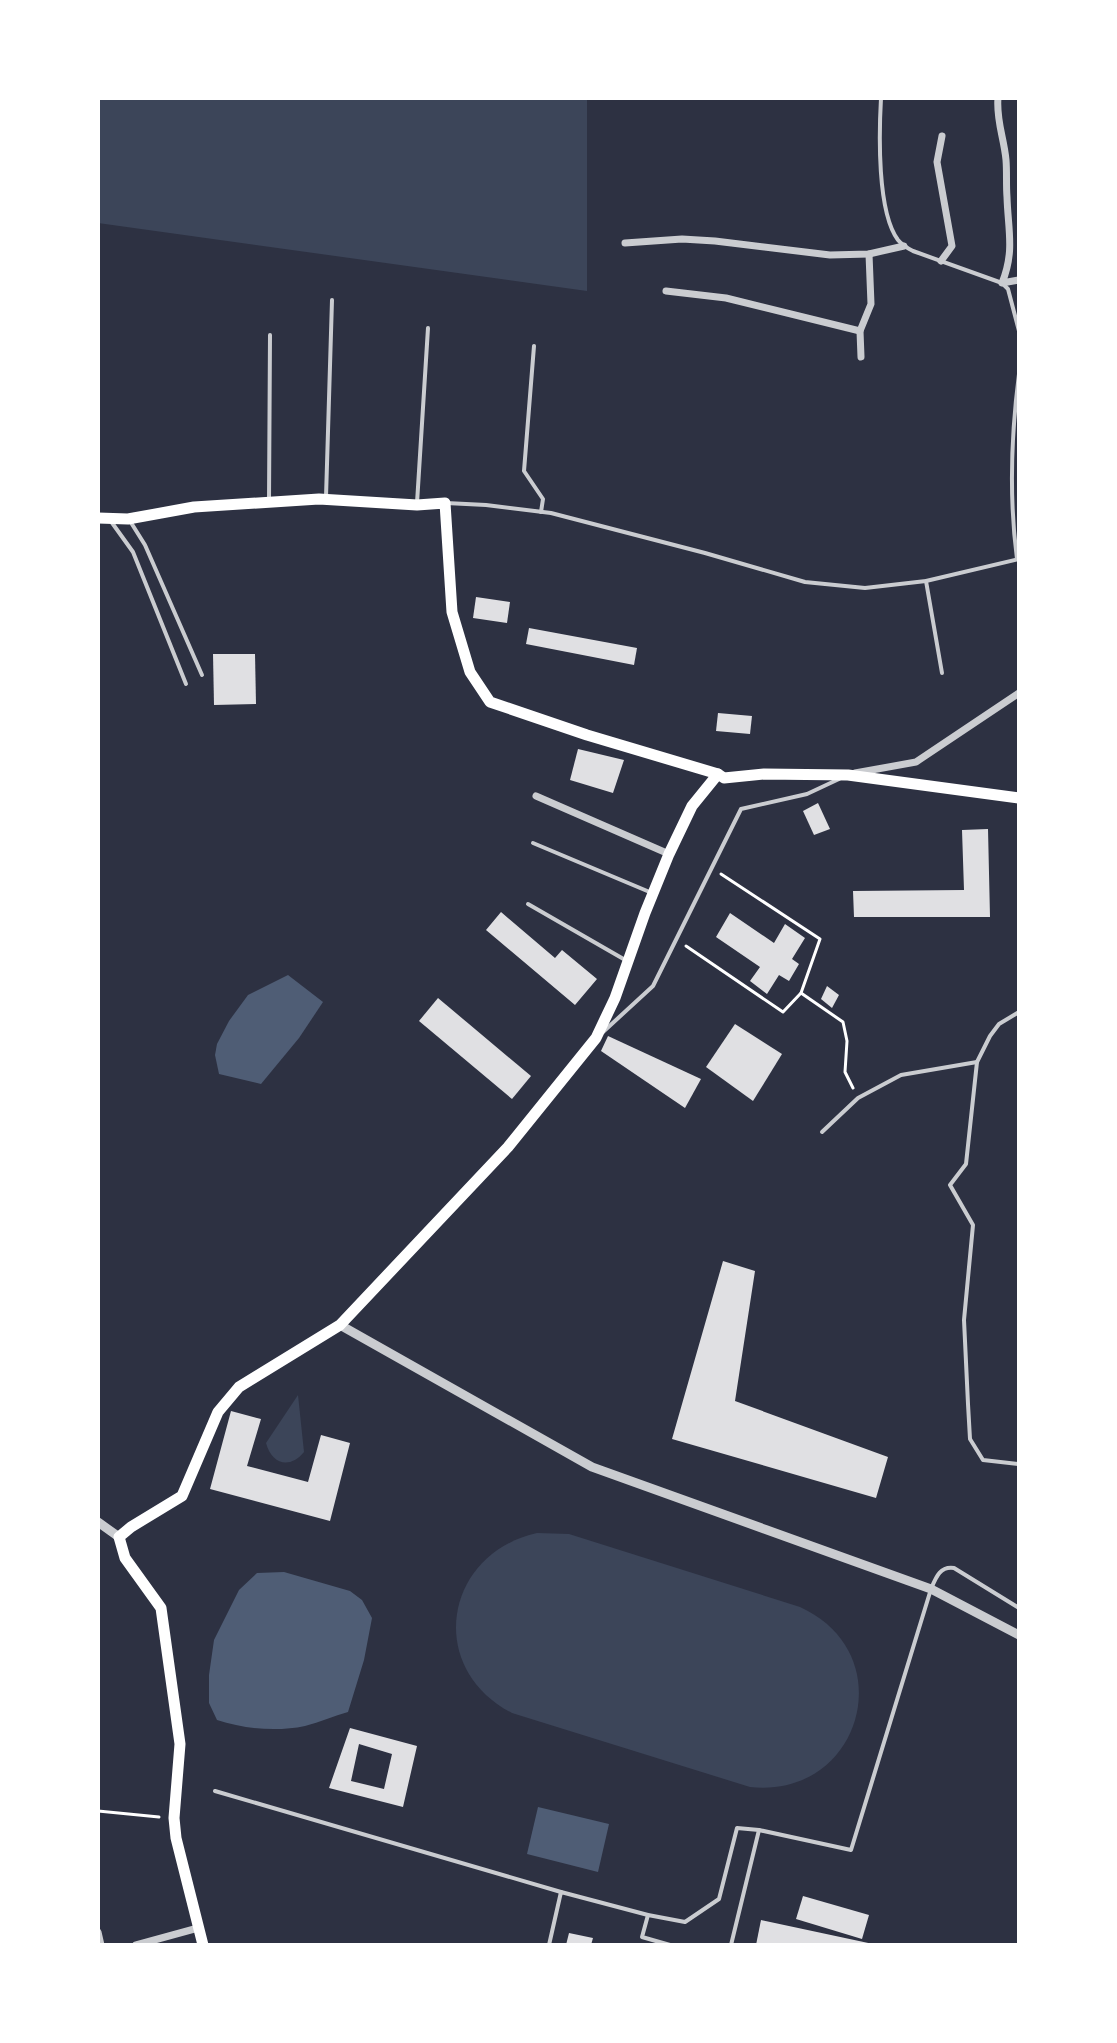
<svg xmlns="http://www.w3.org/2000/svg" width="1117" height="2043" font-family="'Source Sans 3',sans-serif">
  <style>
    .green { fill: #3c4559 }
    .water { fill: #4f5d75 }
    .building { fill: #e0e0e3; fill-rule: evenodd }
    .lines { fill: none; stroke-linecap: round; stroke-linejoin: round }
    .path { stroke: #fff; stroke-width: 3 }
    .service { stroke: #caccd0; stroke-width: 4 }
    .minor { stroke: #caccd0; stroke-width: 7 }
    .tertiary { stroke: #caccd0; stroke-width: 9 }
    .secondary { stroke: #fff; stroke-width: 11 }
  </style>
  <rect width="100%" height="100%" fill="#2d3142"/>
  <g class="green">
    <polygon points="98,98 587,98 587,291 98,223"/>
    <path d="M298,1395L304,1452C290,1469 272,1465 266,1443Z"/>
    <path d="M537,1533L569,1534L800,1607C903,1654 861,1799 750,1787L512,1713C425,1668 444,1554 537,1533Z"/>
  </g>
  <g class="water">
    <polygon points="288,975 323,1002 299,1038 261,1084 219,1074 215,1055 217,1044 229,1021 248,995"/>
    <path d="M284,1572L350,1591L362,1600L372,1618L364,1660L348,1712C334,1716 320,1722 305,1726C277,1732 244,1729 217,1720L209,1703V1675L214,1640L239,1590L257,1573Z"/>
    <polygon points="538,1807 609,1824 598,1872 527,1854"/>
  </g>
  <g class="building">
    <polygon points="476,597 510,602 507,623 473,618"/>
    <polygon points="529,628 637,648 634,665 526,644"/>
    <polygon points="213,654 255,654 256,704 214,705"/>
    <polygon points="718,713 752,716 750,734 716,731"/>
    <polygon points="578,749 624,760 613,793 570,780"/>
    <polygon points="818,803 830,829 814,835 803,811"/>
    <polygon points="988,829 990,917 854,917 853,891 964,890 962,830"/>
    <polygon points="501,912 555,958 562,950 597,979 575,1005 486,930"/>
    <polygon points="730,913 774,943 785,924 805,938 792,959 799,964 789,981 779,975 767,994 750,981 760,967 716,937"/>
    <polygon points="827,986 839,995 832,1008 821,999"/>
    <polygon points="438,998 531,1076 512,1099 419,1021"/>
    <polygon points="735,1024 782,1054 753,1101 706,1067"/>
    <polygon points="608,1036 701,1079 685,1108 601,1051"/>
    <polygon points="723,1261 755,1271 735,1401 888,1457 876,1498 672,1439"/>
    <polygon points="231,1411 261,1419 247,1466 308,1482 321,1435 350,1443 330,1521 210,1489"/>
    <path d="M350,1728L417,1746L403,1807L329,1788ZM359,1744L392,1754L384,1789L351,1781Z"/>
    <polygon points="803,1896 869,1915 862,1939 796,1919"/>
    <polygon points="761,1920 873,1944 873,1945 756,1945"/>
    <polygon points="569,1933 593,1938 591,1945 566,1945"/>
  </g>
  <g class="lines">
    <g class="path">
      <polyline points="686,946 783,1012 801,993 820,939 721,874"/>
      <polyline points="801,993 843,1022 847,1041 845,1072 853,1088"/>
      <polyline points="98,1811 159,1817"/>
    </g>
    <g class="service">
      <path d="M881,98C879,133 877,212 898,240C902,245 907,248 913,251L1002,283L1008,289L1019,331"/>
      <polyline points="534,346 524,471 543,499 541,512"/>
      <polyline points="326,497 332,300"/>
      <polyline points="269,500 270,335"/>
      <polyline points="417,503 428,328"/>
      <polyline points="446,503 486,505 551,513 705,553 805,582 865,588 926,581 1019,559"/>
      <polyline points="110,520 133,552 186,684"/>
      <polyline points="130,521 145,545 202,675"/>
      <path d="M1017,559C1009,498 1011,436 1019,374"/>
      <polyline points="926,581 942,673"/>
      <polyline points="533,843 652,893"/>
      <polyline points="528,904 627,961"/>
      <polyline points="1019,1012 999,1024 990,1036 977,1062 966,1164 950,1185 973,1225 964,1320 968,1404 970,1439 983,1460 1019,1464"/>
      <polyline points="603,1032 653,986 741,809 807,794 839,779"/>
      <polyline points="822,1132 858,1098 901,1075 977,1062"/>
      <polyline points="215,1791 561,1892"/>
      <polyline points="648,1915 642,1937 670,1945"/>
      <polyline points="549,1945 561,1892 648,1915 685,1922 719,1899 737,1828 759,1830"/>
      <path d="M731,1945L759,1830L851,1850L931,1589C936,1577 940,1566 954,1568L1019,1608"/>
    </g>
    <g class="minor">
      <path d="M998,98C996,120 1004,138 1006,160C1007,172 1006,185 1007,197C1008,230 1015,251 1002,283L1019,280"/>
      <polyline points="625,243 682,239 715,241 830,255 869,254 904,246"/>
      <polyline points="941,261 952,246 937,162 942,136"/>
      <polyline points="666,291 726,298 860,331"/>
      <polyline points="861,357 860,331 871,304 869,254"/>
      <polyline points="855,773 916,762 1019,693"/>
      <polyline points="536,796 669,854"/>
      <polyline points="98,1932 101,1945"/>
      <polyline points="136,1945 198,1928"/>
    </g>
    <g class="tertiary">
      <polyline points="340,1325 592,1467 931,1589 1019,1635"/>
      <polyline points="98,1522 119,1537"/>
    </g>
    <g class="secondary">
      <polyline points="98,518 128,519 194,507 319,499 417,505 445,503 452,612 470,672 490,702 587,735 718,774 724,778 764,774 848,775 1019,798"/>
      <polyline points="203,1945 176,1838 174,1818 180,1744 161,1608 125,1558 119,1537 131,1527 182,1496 218,1412 239,1387 340,1325 508,1147 596,1038 615,998 645,913 669,854 692,806 718,774"/>
    </g>
  </g>
  <rect width="1117" height="2043" fill="none" stroke="#ffffff" stroke-width="200"/>
</svg>
